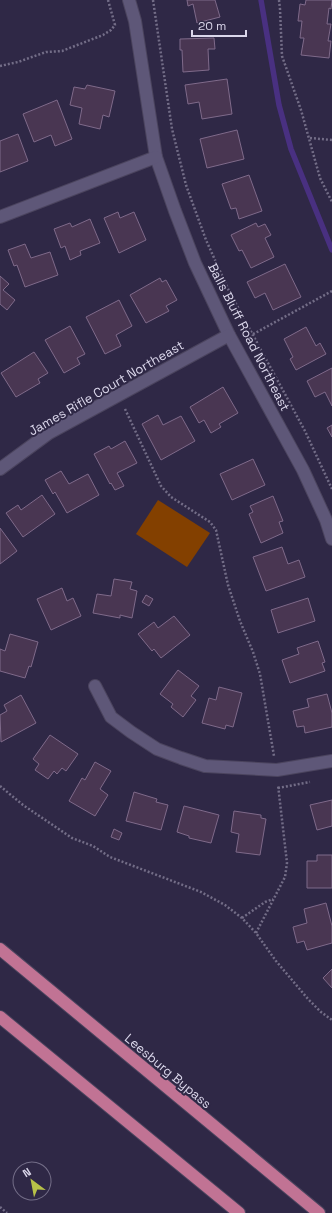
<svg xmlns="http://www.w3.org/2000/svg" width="332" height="1213" font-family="'Space Grotesk',sans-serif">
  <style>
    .green { fill: #834000 }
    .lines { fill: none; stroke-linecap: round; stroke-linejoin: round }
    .stream { stroke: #493081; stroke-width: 5.5 }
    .building { fill: #493652; stroke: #7f6a8a }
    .street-casing { stroke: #4b445e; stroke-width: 14 }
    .highway-casing { stroke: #4b445e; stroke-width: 14 }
    .path { stroke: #736d87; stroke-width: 2.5; stroke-dasharray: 2 2; stroke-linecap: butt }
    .street { stroke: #5e5778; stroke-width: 12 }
    .highway { stroke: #c17394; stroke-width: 12 }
    .labels { text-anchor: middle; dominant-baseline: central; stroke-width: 4; stroke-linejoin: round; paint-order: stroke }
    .street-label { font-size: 13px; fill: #dbd7eb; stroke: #2f2846 }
  </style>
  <rect width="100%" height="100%" fill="#2f2846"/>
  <polygon class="green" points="158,500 210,533 187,567 136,534"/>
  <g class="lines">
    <polyline class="stream" points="261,0 279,105 291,149 332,250"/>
  </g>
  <g class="building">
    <polygon points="187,0 215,0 220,17 197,23 193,4 188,6"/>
    <polygon points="306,0 332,0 331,9 329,8 327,24 331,24 328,41 331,41 329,58 301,55 304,38 300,38 302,21 298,21 300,4 305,5"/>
    <polygon points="214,38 215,49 208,49 209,70 183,72 182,50 180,50 180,39"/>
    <polygon points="227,79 232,114 202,119 199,102 188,104 185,85"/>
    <polygon points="87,85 115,91 109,117 103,115 100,129 79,124 82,108 70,105 74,87 85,89"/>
    <polygon points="57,100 72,139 55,146 51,135 34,142 23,114"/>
    <polygon points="237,130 244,159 207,168 200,139"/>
    <polygon points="18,134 28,161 0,172 0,141"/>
    <polygon points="249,175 262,211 239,219 236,208 231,209 222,184"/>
    <polygon points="118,212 120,218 134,212 146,240 119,253 104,218"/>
    <polygon points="90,219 100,243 80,251 81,255 70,260 65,246 61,248 54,229 70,223 72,227"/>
    <polygon points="256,223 258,227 265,224 271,235 265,238 274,257 251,268 242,250 239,251 231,235"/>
    <polygon points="25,244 31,258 50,252 58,275 25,287 17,265 14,266 8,250"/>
    <polygon points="285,264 301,297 273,310 265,293 255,298 247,282"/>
    <polygon points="0,276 9,284 3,290 15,300 7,310 0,304"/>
    <polygon points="160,278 162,282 166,280 177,300 166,306 169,311 146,323 130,295"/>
    <polygon points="119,300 132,326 116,335 121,346 105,354 86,317"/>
    <polygon points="70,326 85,354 77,358 80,364 64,373 45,340"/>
    <polygon points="306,327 316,346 320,343 326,354 296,370 290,359 293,357 284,339"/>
    <polygon points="34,352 48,373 38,379 40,383 16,397 1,373"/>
    <polygon points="332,368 332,406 325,392 315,397 307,381"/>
    <polygon points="223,387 238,413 219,424 221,427 211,433 204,420 199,423 190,407"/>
    <polygon points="158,415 163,425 181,416 195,441 161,460 142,424"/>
    <polygon points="332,425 332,437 327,428"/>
    <polygon points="125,441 137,463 117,473 124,486 115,490 111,483 110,484 94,454 109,446 111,449"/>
    <polygon points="253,459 265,485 232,500 220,474"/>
    <polygon points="61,471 69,484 88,474 99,495 67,513 55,492 53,494 45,480"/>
    <polygon points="42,495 55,514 23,537 6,513 18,505 21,510"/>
    <polygon points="273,496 283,521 279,522 283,533 261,543 249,514 253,512 250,506"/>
    <polygon points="0,528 17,551 0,564"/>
    <polygon points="282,547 288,564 299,560 305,577 266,591 253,557"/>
    <polygon points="114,579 132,582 130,589 137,591 132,618 120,615 120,618 93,613 97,594 111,596"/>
    <polygon points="62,588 67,601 73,598 81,616 51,630 37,599"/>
    <polygon points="146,595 153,599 149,606 142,602"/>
    <polygon points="308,598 315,621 278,633 271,610"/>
    <polygon points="174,616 190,635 161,658 154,649 152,651 138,634 154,622 158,628"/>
    <polygon points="10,634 38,642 31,667 29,666 25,678 0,671 0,649 5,651"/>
    <polygon points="318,641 325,662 322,663 325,671 290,683 282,660 299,654 297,648"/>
    <polygon points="178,670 199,686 191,696 196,700 183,717 171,707 173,704 160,694"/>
    <polygon points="219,687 242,693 233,727 226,725 225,729 202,723 209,698 216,700"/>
    <polygon points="327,694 332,713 332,727 305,733 304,726 297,727 293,711 309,707 307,699"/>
    <polygon points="21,695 36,723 1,742 0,715 7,711 4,705"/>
    <polygon points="50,735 78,754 66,771 62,768 57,774 54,771 48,779 35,770 39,764 33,759"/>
    <polygon points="95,762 111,771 100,789 108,795 95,816 69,801 82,778 85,780"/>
    <polygon points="134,792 157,799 156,802 168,805 161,830 126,821"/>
    <polygon points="332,800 332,826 317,830 310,805"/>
    <polygon points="184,806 219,815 211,843 189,838 189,836 177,832"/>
    <polygon points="234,811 261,815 261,818 266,819 260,855 236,852 239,834 231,832"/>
    <polygon points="114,829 122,833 119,840 111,837"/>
    <polygon points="317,855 332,855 332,888 307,888 307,861 317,861"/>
    <polygon points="326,903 332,926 332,943 307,950 304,941 297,943 293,927 307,923 304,909"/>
    <polygon points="332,969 332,988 323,978"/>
  </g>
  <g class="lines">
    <g class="street-casing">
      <g id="street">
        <polyline points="129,0 135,21 156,157 175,211 195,263 229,335 303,470 326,520 332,539"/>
        <polyline points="0,217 156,157"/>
        <polyline points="0,469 49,433 229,335"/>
        <polyline points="95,686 111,717 131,732 157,749 181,758 205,766 277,770 332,761"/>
      </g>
    </g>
    <g class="highway-casing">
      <g id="highway">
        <polyline points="0,949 319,1213"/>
        <polyline points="0,1017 239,1213"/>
      </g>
    </g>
    <g class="path">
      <polyline points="153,0 172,129 186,185 206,240 229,291 305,431 332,489"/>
      <polyline points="279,0 280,9 282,56 301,110 320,178 332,202"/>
      <polyline points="0,66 18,62 46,52 62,51 103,35 111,30 115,25 108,0"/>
      <polyline points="310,138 332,140"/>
      <polyline points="246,338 332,291"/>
      <polyline points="125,409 161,486 171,497 210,522 216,530 228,585 240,621 253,652 260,674 274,756"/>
      <polyline points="0,786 23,805 72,838 93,846 110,857 201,892 225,905 242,918 256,933 276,961 308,999 321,1012 332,1020"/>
      <polyline points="278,788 310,782"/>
      <polyline points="242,918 265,902 273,899"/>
      <polyline points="256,933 285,877 287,863 278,785"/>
      <polyline points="0,1207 7,1213"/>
    </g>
    <use href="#street" class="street"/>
    <use href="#highway" class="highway"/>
  </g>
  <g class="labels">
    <g class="street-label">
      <text transform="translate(249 337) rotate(63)">Balls Bluff Road Northeast</text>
      <text transform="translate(106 388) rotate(-30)">James Rifle Court Northeast</text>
      <text transform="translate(168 1071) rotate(40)">Leesburg Bypass</text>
    </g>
  </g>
  <g transform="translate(32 1181) rotate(328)"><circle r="19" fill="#2f2846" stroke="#746e88"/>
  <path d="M0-3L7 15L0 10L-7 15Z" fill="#b7c148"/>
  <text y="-6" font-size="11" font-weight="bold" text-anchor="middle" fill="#dbd7eb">N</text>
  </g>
  <path d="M192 30v6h54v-6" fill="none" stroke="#dbd7eb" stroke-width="2"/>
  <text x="198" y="30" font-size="12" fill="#dbd7eb" stroke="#2f2846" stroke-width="3" paint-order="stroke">20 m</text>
</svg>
